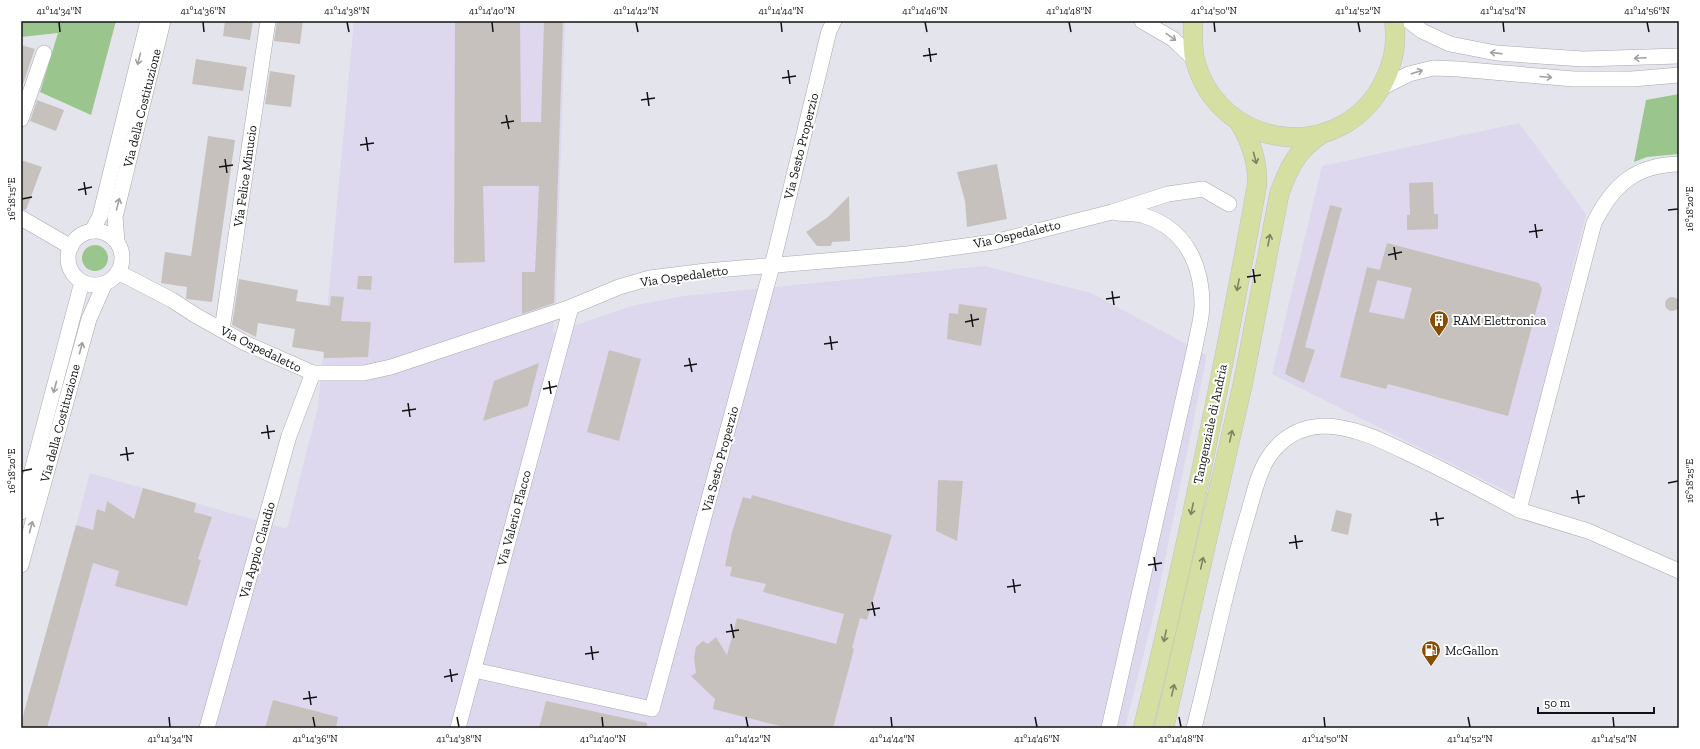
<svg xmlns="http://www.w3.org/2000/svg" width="1700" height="749" font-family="'Zilla Slab',serif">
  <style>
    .industrial { fill: #ddd8ee }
    .green { fill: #9ac68d }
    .building { fill: #c7c1bd }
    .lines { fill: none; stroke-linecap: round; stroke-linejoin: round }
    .minor-casing { stroke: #a8a8af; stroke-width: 16 }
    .major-casing { stroke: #c1c1c2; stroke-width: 20 }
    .minor { stroke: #fff; stroke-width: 15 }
    .major { stroke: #d5dfa2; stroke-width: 19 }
    .oneway { stroke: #a0a0a1 }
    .oneway2 { stroke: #7d8362 }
    .ticks { fill: none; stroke: #111214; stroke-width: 1.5 }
    .labels { text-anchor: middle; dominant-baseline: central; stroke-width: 4; stroke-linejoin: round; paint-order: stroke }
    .street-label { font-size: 13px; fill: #111214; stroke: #fff }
    .poi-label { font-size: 13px; fill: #111214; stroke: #fff; text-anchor: start }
    .neatline { fill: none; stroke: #111214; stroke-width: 1.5 }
    .ticks-label { font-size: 10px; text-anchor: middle; fill: #111214 }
  </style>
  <rect width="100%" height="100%" fill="#e4e5ec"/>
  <g class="industrial">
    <polygon points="354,21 565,21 556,302 553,333 631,306 684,296 985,266 1091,293 1207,355 1154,613 1125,728 22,728 90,473 287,529 318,407"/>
    <polygon points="1519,123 1586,214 1516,496 1272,374 1322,166"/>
  </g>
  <g class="green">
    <polygon points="21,21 116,21 91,115 40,92 58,33 21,37"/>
    <polygon points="1679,94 1679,154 1647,157 1634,162 1646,100"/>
    <circle cx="95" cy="258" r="13"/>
  </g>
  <g class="building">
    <polygon points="225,21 253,21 250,40 223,36"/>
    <polygon points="277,21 303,21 300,44 274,41"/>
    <polygon points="455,21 520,21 521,122 541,122 544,21 563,21 554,303 522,314 522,272 535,272 539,186 483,186 485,262 454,263"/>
    <polygon points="21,45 35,49 23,84 21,83"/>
    <polygon points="196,59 247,67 243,91 192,84"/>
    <polygon points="270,71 295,75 291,107 265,104"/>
    <polygon points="37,100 64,110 56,131 30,121"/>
    <polygon points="208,136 235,140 212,302 187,299 186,298 187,287 161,283 165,252 191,256"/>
    <polygon points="21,160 42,167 26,210 21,209"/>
    <polygon points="997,164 1007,219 967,227 965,201 957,172"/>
    <polygon points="1433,182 1434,214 1438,214 1438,229 1407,230 1407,215 1410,215 1409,183"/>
    <polygon points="849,196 850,241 832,242 831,246 817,246 806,232 828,217"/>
    <polygon points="1330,205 1342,208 1305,347 1315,350 1304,383 1285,374"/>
    <polygon points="1387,243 1539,283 1542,289 1508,416 1388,384 1386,389 1340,377 1367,267 1380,270 1369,312 1404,319 1412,288 1377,280"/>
    <polygon points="358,276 372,276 371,290 357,289"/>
    <polygon points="239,279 298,290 296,301 330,306 331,296 344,297 341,321 371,322 368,357 324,358 324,352 292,347 295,329 258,323 256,337 232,325"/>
    <circle cx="1672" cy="304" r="7"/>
    <polygon points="959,304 987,308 981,346 947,339 949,313 958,314"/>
    <polygon points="609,350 641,359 619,441 587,432"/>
    <polygon points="539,363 528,406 483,421 494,381"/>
    <polygon points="938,480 963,481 957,541 936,531"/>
    <polygon points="143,488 196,503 194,512 212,517 198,559 201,560 187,606 115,586 119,571 93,563 47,728 21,728 24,712 76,525 93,530 97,509 105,512 107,501 134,519"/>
    <polygon points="752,495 892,535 867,620 860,618 852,648 854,649 833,728 788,728 713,709 715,699 691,676 696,673 694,658 696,647 703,641 708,644 716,637 727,655 737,618 836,644 844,614 763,592 766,584 730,576 732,567 725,566 732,532 743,497 751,499"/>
    <polygon points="1336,510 1352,514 1348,535 1331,531"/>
    <polygon points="273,700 338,717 336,728 265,728"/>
    <polygon points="546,701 647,723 647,728 539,728"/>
  </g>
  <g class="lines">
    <g class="minor-casing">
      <g id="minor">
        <polyline points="1142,21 1173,39 1195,60"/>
        <polyline points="1409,21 1422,31 1450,44 1496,53 1583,59 1679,56"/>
        <polyline points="1381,88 1409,74 1433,68 1458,69 1574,79 1632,79 1679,75"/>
        <polyline points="21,119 44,53"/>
        <polyline points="21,218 71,247"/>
        <polyline points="92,231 100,216 148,21"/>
        <circle cx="95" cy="258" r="27"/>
        <polyline points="117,242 115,217 163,21"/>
        <polyline points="118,272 172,300 195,315 245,343 313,373 364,373 391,367 571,307 619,287 650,278 706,271 907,254 994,242 1112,212 1168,194 1203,189 1229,204"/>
        <polyline points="222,330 268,21"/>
        <polyline points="1519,510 1588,531 1679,571"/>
        <polyline points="21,512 82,282"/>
        <polyline points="21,565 89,319 105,283"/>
        <polyline points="474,670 652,709 772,266 829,31 834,21"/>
        <polyline points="207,728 289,436 313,373"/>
        <polyline points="458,728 571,307"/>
        <path d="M1109,728L1195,347C1197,334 1202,319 1202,305C1202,264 1185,229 1145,216C1136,213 1126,214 1117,213"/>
        <path d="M1194,728C1212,658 1226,586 1247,517C1253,498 1257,475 1268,458C1281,438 1300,427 1323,426C1354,426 1385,442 1412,455C1448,472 1484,491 1519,510L1594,223C1613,185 1635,165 1679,164"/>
      </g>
    </g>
    <g class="major-casing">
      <g id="major">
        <path d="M1193,21C1193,34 1192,47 1195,60C1220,153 1346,166 1386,77C1394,60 1397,40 1394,21"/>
        <path d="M1143,728C1187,549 1224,367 1257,185C1258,161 1251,142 1239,122"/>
        <path d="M1164,728L1243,383L1279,195C1287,170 1298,149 1320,135"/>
      </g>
    </g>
    <use href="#minor" class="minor"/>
    <use href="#major" class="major"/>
  </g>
  <defs><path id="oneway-shaft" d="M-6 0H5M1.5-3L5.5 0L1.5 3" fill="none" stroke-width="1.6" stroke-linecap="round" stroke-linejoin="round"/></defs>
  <g class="oneway">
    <use href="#oneway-shaft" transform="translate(1171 37) rotate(36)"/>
    <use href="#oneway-shaft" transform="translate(1496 53) rotate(-173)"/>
    <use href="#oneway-shaft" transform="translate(1640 58) rotate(177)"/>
    <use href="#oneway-shaft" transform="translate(139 59) rotate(104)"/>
    <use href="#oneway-shaft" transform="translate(1417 72) rotate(-18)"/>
    <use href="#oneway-shaft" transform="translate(1546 77) rotate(5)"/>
    <use href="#oneway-shaft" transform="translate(118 204) rotate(-76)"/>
    <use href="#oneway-shaft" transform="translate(81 348) rotate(-75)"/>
    <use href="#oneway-shaft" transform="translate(55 387) rotate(105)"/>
    <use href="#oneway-shaft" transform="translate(31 527) rotate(-75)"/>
  </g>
  <g class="oneway2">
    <use href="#oneway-shaft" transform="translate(1255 158) rotate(75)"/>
    <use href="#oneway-shaft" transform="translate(1269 240) rotate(-79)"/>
    <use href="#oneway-shaft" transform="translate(1238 285) rotate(101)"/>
    <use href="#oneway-shaft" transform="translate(1231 436) rotate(-77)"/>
    <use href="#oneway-shaft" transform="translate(1192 509) rotate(102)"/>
    <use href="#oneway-shaft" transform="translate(1202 563) rotate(-77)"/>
    <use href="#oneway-shaft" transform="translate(1165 636) rotate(102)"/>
    <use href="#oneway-shaft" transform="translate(1173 690) rotate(-77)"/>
  </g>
  <path class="ticks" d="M59,22L60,32M203,22L204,32M347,22L349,32M492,22L493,32M636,22L638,32M781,22L782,32M925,22L927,32M1069,22L1071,32M1214,22L1215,32M1358,22L1360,32M1503,22L1504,32M1647,22L1649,32M929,48L931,62M923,56L937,54M788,70L790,84M782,78L796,76M647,92L649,106M641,100L655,98M506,115L509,129M501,123L514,121M366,137L368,151M360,145L374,143M225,159L227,173M219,167L233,165M84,182L86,195M78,190L92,187M22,199L32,197M1668,210L1678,209M1535,224L1537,238M1529,232L1543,230M1394,247L1396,260M1388,255L1402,252M1253,269L1255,283M1247,277L1261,275M1112,291L1114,305M1106,299L1120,297M971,314L973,327M965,322L979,319M830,336L832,350M824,344L838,342M689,358L692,372M684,366L697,364M549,381L551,394M543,389L557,386M408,403L410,417M402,411L416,409M267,425L269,439M261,433L275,431M126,447L128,461M120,455L134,453M22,471L32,469M1668,483L1678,481M1577,490L1579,504M1571,498L1585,496M1436,512L1438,526M1430,520L1444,518M1295,535L1297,549M1289,543L1303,541M1154,557L1156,571M1148,565L1162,563M1013,579L1015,593M1007,587L1021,585M872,602L875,616M867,610L880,608M731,624L734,638M726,632L739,630M591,646L593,660M585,654L599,652M450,669L452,682M444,677L458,674M309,691L311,705M303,699L317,697M169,717L170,727M313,717L315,727M457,717L459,727M602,717L603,727M746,717L748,727M891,717L892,727M1035,717L1037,727M1179,717L1181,727M1324,717L1325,727M1468,717L1470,727M1613,717L1614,727"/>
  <defs>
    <g id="building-pin" transform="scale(1)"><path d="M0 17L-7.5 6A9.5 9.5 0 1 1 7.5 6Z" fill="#874e02" stroke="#fff"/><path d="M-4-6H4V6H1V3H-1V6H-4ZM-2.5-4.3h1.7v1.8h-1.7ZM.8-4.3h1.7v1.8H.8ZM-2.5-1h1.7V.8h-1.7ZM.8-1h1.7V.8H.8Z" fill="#fff"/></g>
    <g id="fuel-pin" transform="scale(1)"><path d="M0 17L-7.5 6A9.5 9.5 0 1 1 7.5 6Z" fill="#874e02" stroke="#fff"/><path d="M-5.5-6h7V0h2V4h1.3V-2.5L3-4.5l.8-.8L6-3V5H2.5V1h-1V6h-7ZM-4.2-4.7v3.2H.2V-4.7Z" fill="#fff"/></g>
  </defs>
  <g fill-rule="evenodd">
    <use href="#building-pin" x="1439" y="320"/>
    <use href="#fuel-pin" x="1431" y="650"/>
  </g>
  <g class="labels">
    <g class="street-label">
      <text transform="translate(142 108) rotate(-76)">Via della Costituzione</text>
      <text transform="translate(801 146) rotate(-76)">Via Sesto Properzio</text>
      <text transform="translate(245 176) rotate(-82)">Via Felice Minucio</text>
      <text transform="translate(1017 234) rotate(-13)">Via Ospedaletto</text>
      <text transform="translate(684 276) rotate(-8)">Via Ospedaletto</text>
      <text transform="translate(261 349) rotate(26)">Via Ospedaletto</text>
      <text transform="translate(60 423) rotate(-75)">Via della Costituzione</text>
      <text transform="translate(1210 424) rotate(-78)">Tangenziale di Andria</text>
      <text transform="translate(720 459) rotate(-75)">Via Sesto Properzio</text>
      <text transform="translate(514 518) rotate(-75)">Via Valerio Flacco</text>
      <text transform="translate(257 550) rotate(-74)">Via Appio Claudio</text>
    </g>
    <g class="poi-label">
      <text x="1453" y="320">RAM Elettronica</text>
      <text x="1445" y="650">McGallon</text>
    </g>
  </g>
  <rect width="1700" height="749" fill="none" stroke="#ffffff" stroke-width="44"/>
  <path d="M1538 707v6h116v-6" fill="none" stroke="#111214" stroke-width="2"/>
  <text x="1544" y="707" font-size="12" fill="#111214" stroke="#ffffff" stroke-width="3" paint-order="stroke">50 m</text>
  <rect x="22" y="22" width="1656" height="705" class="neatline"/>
  <g class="ticks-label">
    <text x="59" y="14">41°14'34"N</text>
    <text x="203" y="14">41°14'36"N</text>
    <text x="347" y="14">41°14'38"N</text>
    <text x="492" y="14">41°14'40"N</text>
    <text x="636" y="14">41°14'42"N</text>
    <text x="781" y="14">41°14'44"N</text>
    <text x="925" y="14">41°14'46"N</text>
    <text x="1069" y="14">41°14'48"N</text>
    <text x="1214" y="14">41°14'50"N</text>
    <text x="1358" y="14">41°14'52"N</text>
    <text x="1503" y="14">41°14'54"N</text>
    <text x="1647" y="14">41°14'56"N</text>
    <text transform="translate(11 199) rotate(-90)" y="4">16°18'15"E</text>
    <text transform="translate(1689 209) rotate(-90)" y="4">16°18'20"E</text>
    <text transform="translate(11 471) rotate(-90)" y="4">16°18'20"E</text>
    <text transform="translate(1689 481) rotate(-90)" y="4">16°18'25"E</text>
    <text x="170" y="742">41°14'34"N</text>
    <text x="315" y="742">41°14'36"N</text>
    <text x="459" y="742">41°14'38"N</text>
    <text x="603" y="742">41°14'40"N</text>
    <text x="748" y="742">41°14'42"N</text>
    <text x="892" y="742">41°14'44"N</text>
    <text x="1037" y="742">41°14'46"N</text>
    <text x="1181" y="742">41°14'48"N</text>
    <text x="1325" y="742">41°14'50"N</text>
    <text x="1470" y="742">41°14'52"N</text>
    <text x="1614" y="742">41°14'54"N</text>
  </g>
</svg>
